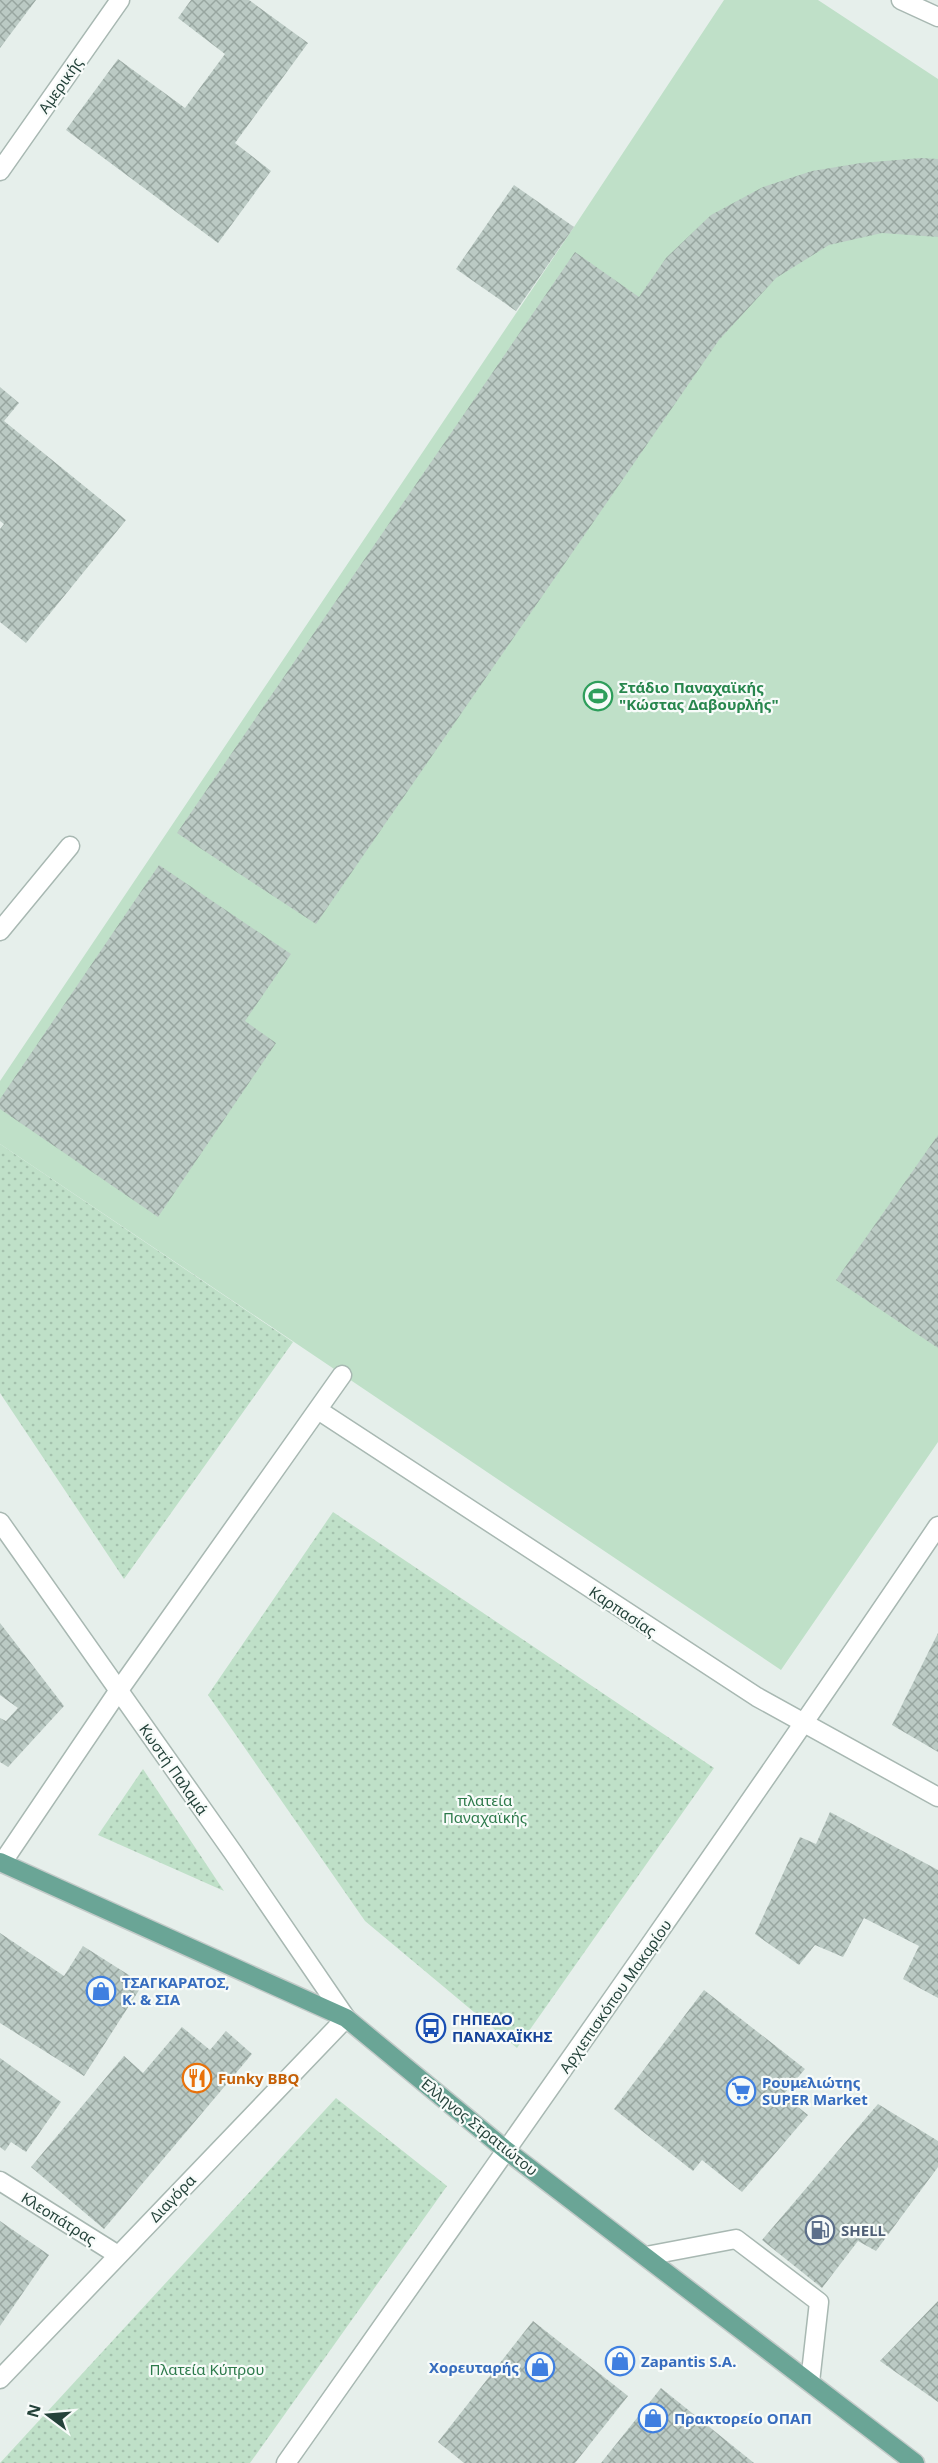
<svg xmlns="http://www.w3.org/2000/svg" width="938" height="2463" font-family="'Noto Sans',sans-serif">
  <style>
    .grass { fill: url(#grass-dots) }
    .pitch { fill: #bfe0c8 }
    .building { fill: url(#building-cross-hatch) }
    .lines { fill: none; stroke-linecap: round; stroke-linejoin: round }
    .minor-casing { stroke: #a8b8b2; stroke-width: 21 }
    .major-casing { stroke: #c2cac8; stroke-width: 21 }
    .minor { stroke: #fff; stroke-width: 18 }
    .major { stroke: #6aa596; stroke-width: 18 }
    .labels { text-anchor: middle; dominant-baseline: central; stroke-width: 4.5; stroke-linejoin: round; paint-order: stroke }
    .street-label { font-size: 15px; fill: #24423a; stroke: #f7fbf9 }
    .leisure-label { font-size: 15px; font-weight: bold; fill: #27864d; stroke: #f7fbf9; text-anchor: start }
    .park-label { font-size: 15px; fill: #2d7a4b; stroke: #f7fbf9 }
    .shop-label { font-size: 15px; font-weight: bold; fill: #366cbe; stroke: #f7fbf9; text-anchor: start }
    .transit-label { font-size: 15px; font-weight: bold; fill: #164399; stroke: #f7fbf9; text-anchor: start }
    .food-label { font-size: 15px; font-weight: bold; fill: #c56008; stroke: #f7fbf9; text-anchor: start }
    .service-label { font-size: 15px; font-weight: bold; fill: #4e5e75; stroke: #f7fbf9; text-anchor: start }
  </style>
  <defs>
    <pattern id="grass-dots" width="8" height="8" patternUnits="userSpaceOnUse" patternTransform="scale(1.5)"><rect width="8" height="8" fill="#bfe0c8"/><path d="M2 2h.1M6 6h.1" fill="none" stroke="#a4c1ad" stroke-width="1.8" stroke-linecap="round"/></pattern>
    <pattern id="building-cross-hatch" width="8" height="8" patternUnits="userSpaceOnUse" patternTransform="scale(1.5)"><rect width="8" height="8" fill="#bbcac4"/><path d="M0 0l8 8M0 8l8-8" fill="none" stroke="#98a6a0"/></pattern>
  </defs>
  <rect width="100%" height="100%" fill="#e6efeb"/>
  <g class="grass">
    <polygon points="0,1144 293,1342 124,1579 0,1393"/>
    <polygon points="333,1512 714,1768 517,2048 365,1921 208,1695"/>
    <polygon points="143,1769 224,1891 98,1835"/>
    <polygon points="336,2098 447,2186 250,2463 0,2463"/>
  </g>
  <polygon class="pitch" points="724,0 818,0 938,79 938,1442 781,1670 0,1144 0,1081 574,227"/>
  <g class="building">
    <polygon points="0,0 36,0 0,48"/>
    <polygon points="191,0 249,0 308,43 235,143 271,171 218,243 66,130 118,59 185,108 225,54 178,18"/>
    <polygon points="921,158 938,159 938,237 882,233 829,245 776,278 719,340 316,924 177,833 575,252 639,297 666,258 711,215 763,187 812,171 861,163"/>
    <polygon points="514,185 574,227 516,311 456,269"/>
    <polygon points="0,387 19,403 4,421 126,520 26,643 0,622 0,529 4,524 0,521"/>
    <polygon points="159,865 291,954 245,1021 276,1043 158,1217 0,1109 0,1099"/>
    <polygon points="938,1135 938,1348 836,1280"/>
    <polygon points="0,1623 64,1706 8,1767 0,1762 0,1718 6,1721 18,1708 0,1695"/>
    <polygon points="938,1633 938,1752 892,1725"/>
    <polygon points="830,1812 938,1870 938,1998 903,1979 919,1946 864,1918 843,1957 815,1945 799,1965 755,1934 800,1837 816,1844"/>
    <polygon points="0,1933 64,1976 83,1946 143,1984 84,2076 0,2023"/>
    <polygon points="704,1990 805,2069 783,2095 808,2115 742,2192 702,2160 693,2171 614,2109"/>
    <polygon points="182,2027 210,2050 226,2031 252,2054 104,2229 31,2167 124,2056 143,2073"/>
    <polygon points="0,2058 61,2102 26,2152 11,2142 5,2151 0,2147"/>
    <polygon points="878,2104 938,2141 938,2167 876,2251 858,2241 822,2288 762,2240"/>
    <polygon points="0,2221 49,2255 0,2326"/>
    <polygon points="938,2301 938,2402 880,2361"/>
    <polygon points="533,2321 628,2396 575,2463 464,2463 438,2442"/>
    <polygon points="661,2388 754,2463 601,2463"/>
  </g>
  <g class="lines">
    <g class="minor-casing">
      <g id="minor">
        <polyline points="901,0 938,17"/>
        <polyline points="0,171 120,0"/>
        <polyline points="0,931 70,846"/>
        <polyline points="318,1410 757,1697 938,1797"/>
        <polyline points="0,1522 234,1854 346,2018 0,2379"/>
        <polyline points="2,1863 119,1690 342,1375"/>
        <polyline points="0,2181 118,2255"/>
        <polyline points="646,2256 736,2239 819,2302 810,2382"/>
        <path d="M286,2463C505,2152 725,1841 938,1526"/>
      </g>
    </g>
    <g class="major-casing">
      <polyline id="major" points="0,1862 346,2018 507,2151 915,2463"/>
    </g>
    <use href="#minor" class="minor"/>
    <use href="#major" class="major"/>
  </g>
  <defs>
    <g id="stadium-ring" transform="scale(1.5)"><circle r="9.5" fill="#f7fbf9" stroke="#2e9e5b" stroke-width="1.5"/><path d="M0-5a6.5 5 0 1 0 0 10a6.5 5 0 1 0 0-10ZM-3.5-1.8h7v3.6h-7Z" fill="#2e9e5b"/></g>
    <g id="shop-ring" transform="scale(1.5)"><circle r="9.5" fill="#f7fbf9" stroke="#3f7fe0" stroke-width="1.5"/><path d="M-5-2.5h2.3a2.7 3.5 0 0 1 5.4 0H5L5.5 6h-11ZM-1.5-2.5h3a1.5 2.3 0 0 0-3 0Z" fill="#3f7fe0"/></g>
    <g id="bus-ring" transform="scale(1.5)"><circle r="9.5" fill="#f7fbf9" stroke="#1a4fb4" stroke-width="1.5"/><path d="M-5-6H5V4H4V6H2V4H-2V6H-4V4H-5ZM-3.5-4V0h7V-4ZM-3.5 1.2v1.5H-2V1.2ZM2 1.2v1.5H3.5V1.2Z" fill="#1a4fb4"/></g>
    <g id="restaurant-ring" transform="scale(1.5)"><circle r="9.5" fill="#f7fbf9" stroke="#e8710a" stroke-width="1.5"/><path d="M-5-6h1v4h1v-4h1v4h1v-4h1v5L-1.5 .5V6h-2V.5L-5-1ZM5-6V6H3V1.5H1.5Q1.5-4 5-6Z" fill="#e8710a"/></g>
    <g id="supermarket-ring" transform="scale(1.5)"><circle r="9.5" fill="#f7fbf9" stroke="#3f7fe0" stroke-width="1.5"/><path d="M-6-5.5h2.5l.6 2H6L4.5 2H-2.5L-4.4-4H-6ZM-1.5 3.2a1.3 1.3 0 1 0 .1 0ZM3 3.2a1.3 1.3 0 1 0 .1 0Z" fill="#3f7fe0"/></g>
    <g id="fuel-ring" transform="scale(1.5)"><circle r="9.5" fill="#f7fbf9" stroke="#5c6f8a" stroke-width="1.5"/><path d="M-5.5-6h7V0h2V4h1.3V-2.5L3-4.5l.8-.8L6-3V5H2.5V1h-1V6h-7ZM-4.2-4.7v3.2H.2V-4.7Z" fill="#5c6f8a"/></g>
  </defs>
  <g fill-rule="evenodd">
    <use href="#stadium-ring" x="598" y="696"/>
    <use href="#shop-ring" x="101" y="1991"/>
    <use href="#bus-ring" x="431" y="2028"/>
    <use href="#restaurant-ring" x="197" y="2078"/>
    <use href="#supermarket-ring" x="741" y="2091"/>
    <use href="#fuel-ring" x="820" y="2230"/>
    <use href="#shop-ring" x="620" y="2361"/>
    <use href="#shop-ring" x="540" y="2367"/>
    <use href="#shop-ring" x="653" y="2418"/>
  </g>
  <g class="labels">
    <g class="street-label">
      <text transform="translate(60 85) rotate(-55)">Αμερικής</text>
      <text transform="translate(623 1611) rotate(34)">Καρπασίας</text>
      <text transform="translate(174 1769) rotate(55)">Κωστή Παλαμά</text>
      <text transform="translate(615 1996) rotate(-55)">Αρχιεπισκόπου Μακαρίου</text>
      <text transform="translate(479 2126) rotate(39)">Έλληνος Στρατιώτου</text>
      <text transform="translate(172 2198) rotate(-46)">Διαγόρα</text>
      <text transform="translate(59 2218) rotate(32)">Κλεοπάτρας</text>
    </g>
    <g class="leisure-label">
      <text x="619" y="687">Στάδιο Παναχαϊκής<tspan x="619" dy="17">"Κώστας Δαβουρλής"</tspan></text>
    </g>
    <g class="park-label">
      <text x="485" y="1800">πλατεία<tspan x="485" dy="17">Παναχαϊκής</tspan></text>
      <text x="207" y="2369">Πλατεία Κύπρου</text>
    </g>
    <g class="shop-label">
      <text x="122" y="1982">ΤΣΑΓΚΑΡΑΤΟΣ,<tspan x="122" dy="17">Κ. &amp; ΣΙΑ</tspan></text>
      <text x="762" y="2082">Ρουμελιώτης<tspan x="762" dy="17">SUPER Market</tspan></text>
      <text x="641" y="2361">Zapantis S.A.</text>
      <text x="519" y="2367" text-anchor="end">Xoρευταρής</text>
      <text x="674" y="2418">Πρακτορείο ΟΠΑΠ</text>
    </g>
    <g class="transit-label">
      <text x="452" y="2019">ΓΗΠΕΔΟ<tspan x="452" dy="17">ΠΑΝΑΧΑΪΚΗΣ</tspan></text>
    </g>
    <g class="food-label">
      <text x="218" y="2078">Funky BBQ</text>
    </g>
    <g class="service-label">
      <text x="841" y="2230">SHELL</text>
    </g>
  </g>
  <g transform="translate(48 2415) rotate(286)" stroke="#f7fbf9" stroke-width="4.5" paint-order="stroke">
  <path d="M0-4.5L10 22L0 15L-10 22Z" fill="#24423a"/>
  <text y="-9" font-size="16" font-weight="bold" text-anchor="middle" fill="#24423a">N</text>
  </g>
</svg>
